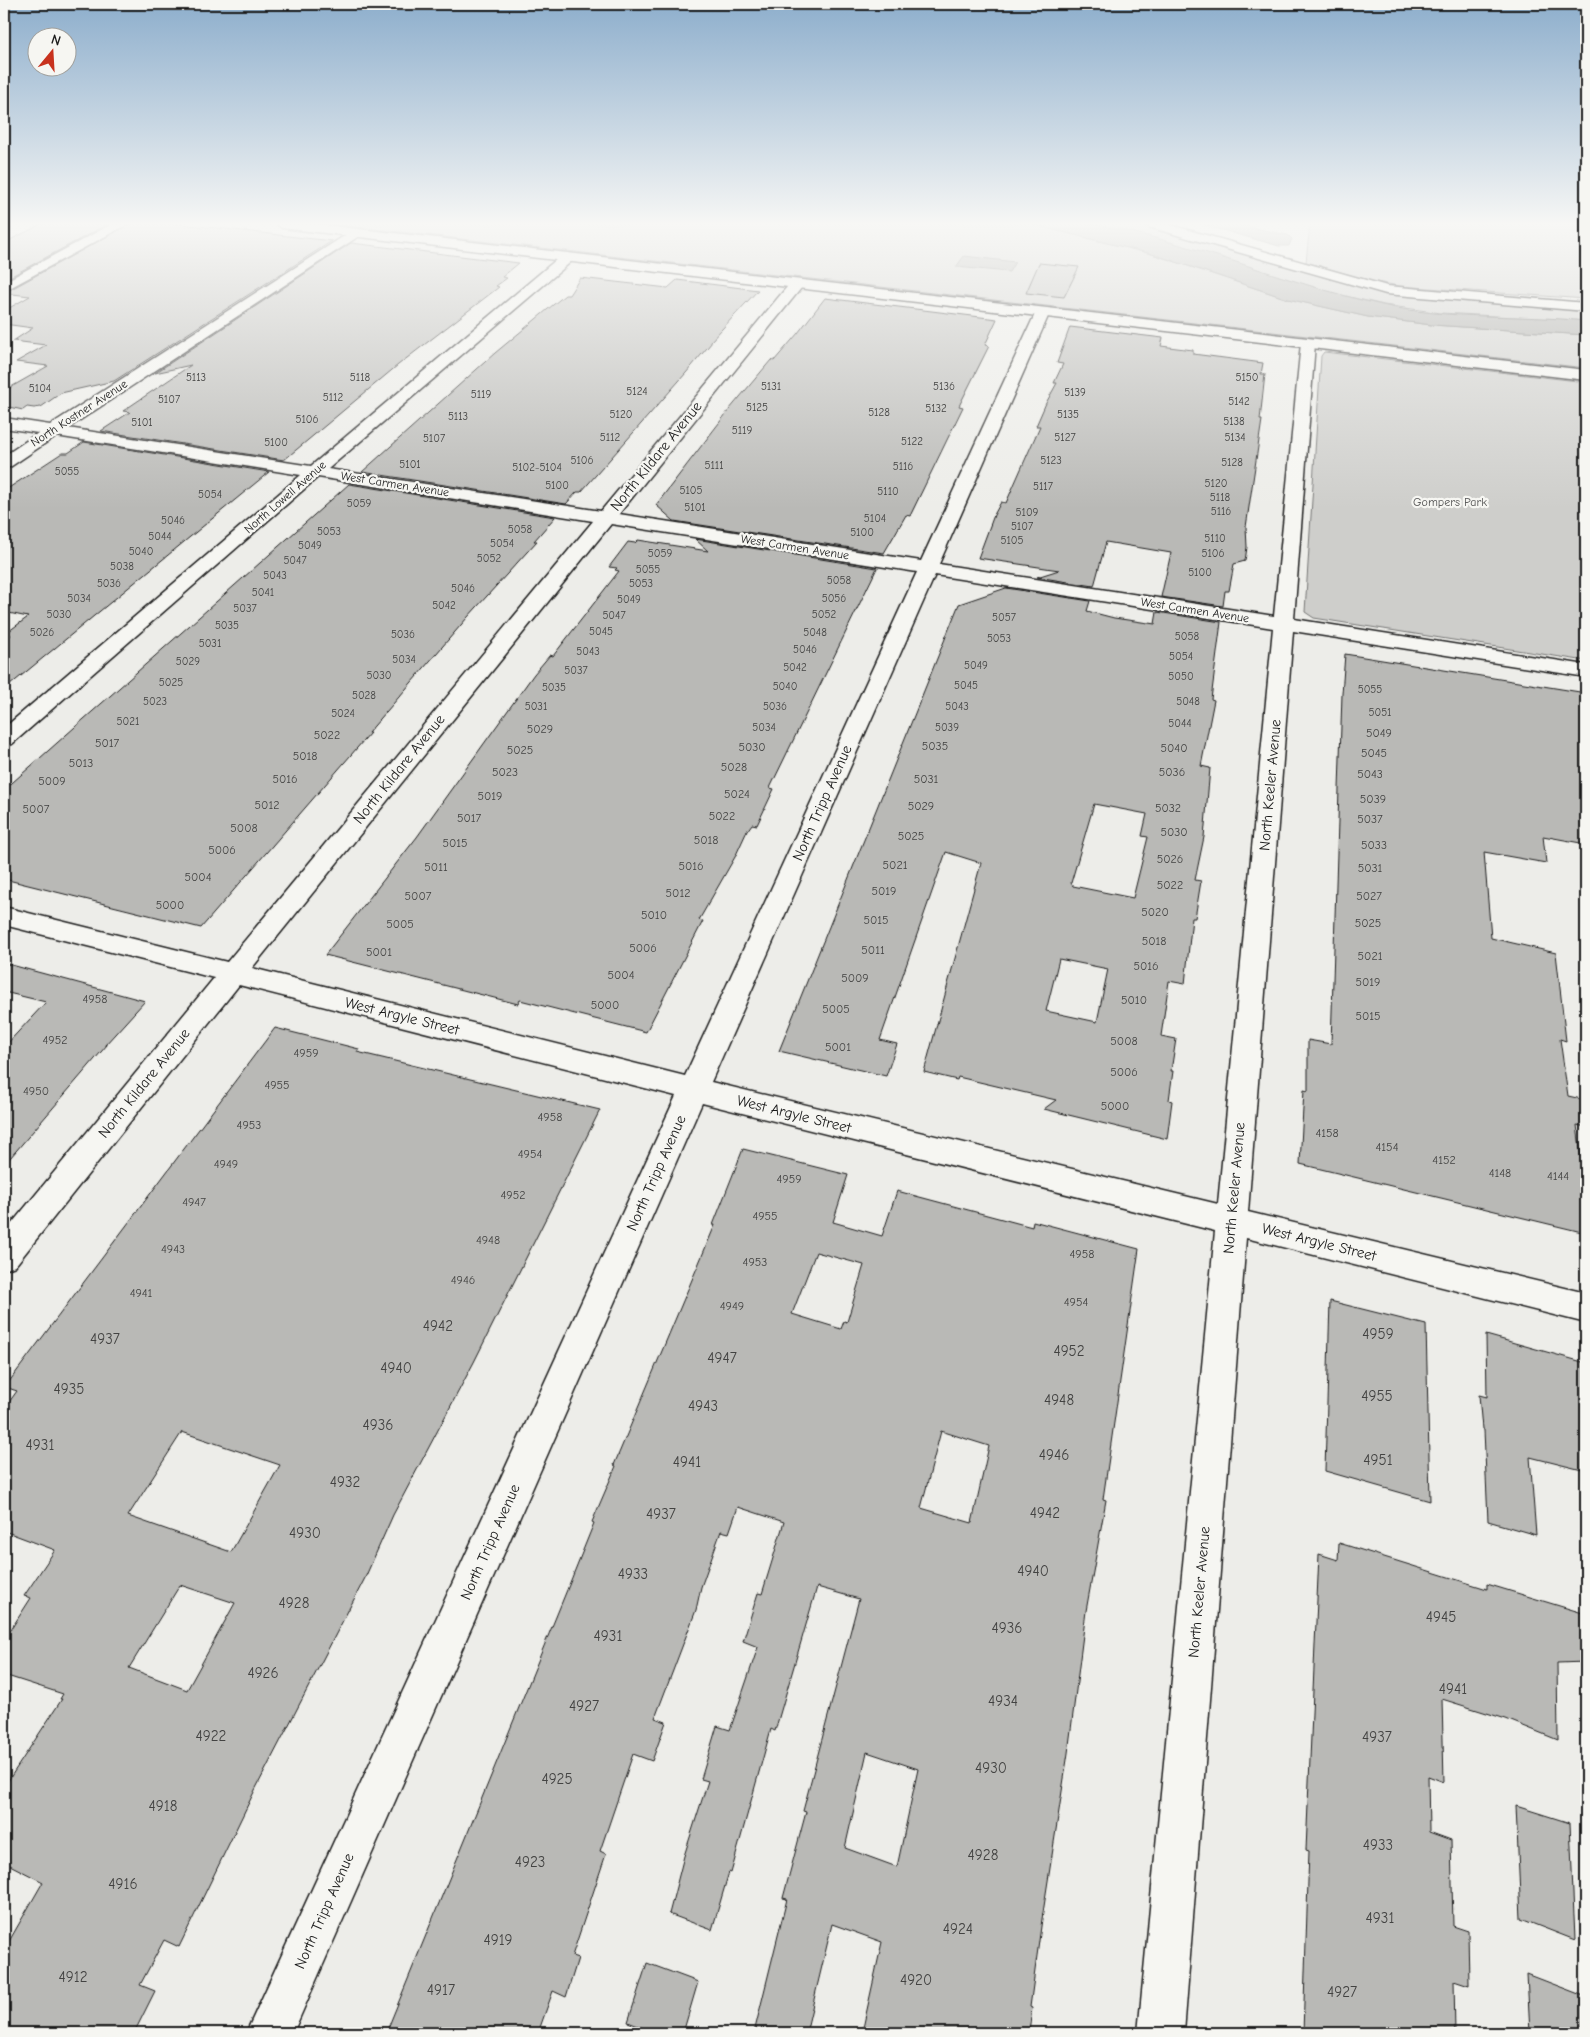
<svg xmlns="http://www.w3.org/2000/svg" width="1590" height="2037" font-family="'Comic Neue',sans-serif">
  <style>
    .green { fill: #cececb; stroke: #757574 }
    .water { fill: #a6a6a3; stroke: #6f6f6d }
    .building { fill: #b9b9b6; stroke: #1c1c1c; fill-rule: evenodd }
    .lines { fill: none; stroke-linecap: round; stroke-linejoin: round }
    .minor-casing { stroke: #1c1c1c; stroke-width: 3 }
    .secondary-casing { stroke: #1c1c1c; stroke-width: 3 }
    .minor { fill: #f6f6f2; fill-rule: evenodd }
    .secondary { fill: #f6f6f2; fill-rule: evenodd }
    .labels { text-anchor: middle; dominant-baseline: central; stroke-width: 4.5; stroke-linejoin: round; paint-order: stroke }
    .far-number-label { font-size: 11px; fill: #434342 }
    .far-street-label { font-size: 12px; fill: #1c1c1c; stroke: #f6f6f2 }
    .far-park-label { font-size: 12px; fill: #515151; stroke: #f6f6f2 }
    .number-label { font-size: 12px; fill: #434342 }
    .street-label { font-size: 15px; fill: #1c1c1c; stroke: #f6f6f2 }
    .near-number-label { font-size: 15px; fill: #434342 }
  </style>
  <rect width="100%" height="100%" fill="#edede9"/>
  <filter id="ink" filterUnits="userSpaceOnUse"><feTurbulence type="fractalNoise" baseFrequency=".02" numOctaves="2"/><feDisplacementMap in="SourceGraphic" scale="10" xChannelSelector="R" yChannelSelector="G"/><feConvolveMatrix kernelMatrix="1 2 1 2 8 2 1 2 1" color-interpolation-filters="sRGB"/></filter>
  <g filter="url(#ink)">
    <g class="green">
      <polygon points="332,224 1030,224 1152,254 1288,299 1368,317 1432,325 1586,335 1586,368"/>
      <polygon points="1089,224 1137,224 1149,227 1385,294 1581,310 1586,310 1586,321 1441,313 1384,305 1324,291 1156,239"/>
      <polygon points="1310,224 1586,224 1586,299 1400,286 1371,281 1306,262"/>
      <polygon points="1324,352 1586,382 1586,661 1314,618 1305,612 1321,356"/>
    </g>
    <g class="water">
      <path d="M1030,224C1049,224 1071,221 1090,224C1190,240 1284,283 1382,305C1449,320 1519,314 1586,321V335L1432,325L1368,317L1288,299L1152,254Z"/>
      <polygon points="1201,224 1235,224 1288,235 1292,239 1289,246 1279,246"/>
      <polygon points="964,256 1015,262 1009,272 956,267"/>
    </g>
    <g class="building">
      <polygon points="42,224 108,224 4,280 4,243"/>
      <polygon points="130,224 181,224 332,241 114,381 61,393 41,407 34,408 27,407 23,410 4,406 4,391 48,366 16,362 46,345 13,341 33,328 4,324 4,311 30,296 4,293"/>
      <polygon points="351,243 519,263 502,277 507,278 496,286 499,287 398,365 284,460 101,431 130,412 123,411 191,365 155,373"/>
      <polygon points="1039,263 1079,267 1064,297 1026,293"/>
      <polygon points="580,278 668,288 677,280 758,290 710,342 712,342 686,373 581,492 577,492 566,504 362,472 495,353 565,295 569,295"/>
      <polygon points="825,298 997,319 985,345 989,346 959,406 963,407 910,516 906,515 884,553 674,521 656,505 729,410 771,360 774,361 798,333"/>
      <polygon points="1070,327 1163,338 1161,346 1193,350 1193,354 1263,363 1261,374 1265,374 1260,420 1262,420 1246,527 1247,547 1245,561 1234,564 1229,591 1225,591 1223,606 1161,597 1171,553 1106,542 1094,586 1037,577 1059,570 978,558 994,515 1001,502 1006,503 1040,426 1036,426 1046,403 1057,383 1054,383 1063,364 1057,363"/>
      <polygon points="84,442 269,472 4,690 4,640 11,635 5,634 28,617 4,612 4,491 62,453 68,453"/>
      <polygon points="349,484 555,517 534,541 537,541 467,618 368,733 370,733 201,928 4,879 4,790"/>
      <polygon points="695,539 877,568 770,788 774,789 757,825 752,824 747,831 735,857 699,920 703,921 646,1032 520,1000 518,1004 325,955 417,837 534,674 550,655 553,656 619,571 615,570 617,568 609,567 628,542 635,543 638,540 708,551"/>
      <path d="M1006,588L1090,601L1087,611L1114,618L1155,624L1157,612L1221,622L1211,699L1214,700L1201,766L1210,768L1204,837L1195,880L1201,881L1195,918H1192L1185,984L1169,981L1161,1036L1176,1039L1171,1071H1173L1169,1100L1172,1101L1167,1139L1044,1109L1056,1100L958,1077L957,1080L924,1072L981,863L946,852L880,1040L897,1044L886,1076L779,1051L959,604ZM1094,804L1147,814L1142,836L1148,837L1133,898L1073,886L1071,883ZM1059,959L1108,969L1097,1022L1046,1011Z"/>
      <polygon points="1345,654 1586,693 1586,844 1543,836 1546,863 1484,852 1491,938 1556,953 1566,1041 1560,1039 1568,1096 1586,1100 1586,1127 1577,1125 1586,1198 1586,1233 1300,1164 1304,1090 1308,1091 1308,1040 1331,1044 1342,694"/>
      <polygon points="4,963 145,1001 105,1045 107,1045 4,1165 4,1047 46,1002 4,992"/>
      <path d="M275,1028L359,1049L357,1052L600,1110L474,1362L393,1515L365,1578L255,1790L179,1947L164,1940L140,1985L155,1991L134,2033H4V1950L43,1882L4,1862V1787L62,1699H60L63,1694L4,1675V1640L31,1598L24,1596L55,1550L4,1531V1409L17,1391L5,1387ZM182,1432L280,1465L231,1552L128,1516ZM180,1585L235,1603L187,1690L129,1668Z"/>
      <path d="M743,1149L848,1175L833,1222L882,1236L897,1191L1032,1227L1033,1221L1139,1249L1103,1499L1106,1500L1086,1611L1068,1753L1042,1919L1030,2007L1032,2008L1029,2033H877L863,2028L882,1942L832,1924L806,2033H754L787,1899L783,1898L806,1812L803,1811L859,1599L817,1587L775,1731L771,1729L731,1873L729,1872L712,1930L669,1914L684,1856L708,1781L701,1779L717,1726L730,1730L758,1647L743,1641L758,1593L762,1594L784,1522L738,1507L729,1533L721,1531L701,1587L696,1610L655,1718L666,1722L652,1761L633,1754L600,1851L606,1854L572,1956L578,1958L566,1997L553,1991L538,2033H386L569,1585L594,1523L592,1522L616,1466L614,1465L715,1225H713ZM816,1252L864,1265L847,1322L844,1321L841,1329L792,1314ZM941,1431L989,1446L972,1523L921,1508ZM867,1752L918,1769L897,1867L845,1848Z"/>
      <polygon points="1330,1301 1426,1325 1430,1501 1325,1471"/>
      <polygon points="1486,1335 1586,1363 1586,1471 1530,1457 1536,1535 1488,1521 1484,1430 1482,1429 1479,1395 1487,1397"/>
      <polygon points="1339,1543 1487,1589 1487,1584 1586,1614 1586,1662 1557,1663 1558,1740 1506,1719 1442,1699 1444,1782 1428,1776 1429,1832 1451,1840 1453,1926 1468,1931 1469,1985 1454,1980 1455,2033 1303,2033 1309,1851 1306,1850 1319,1554 1338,1560"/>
      <polygon points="1516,1806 1570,1823 1575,1940 1521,1919"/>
      <polygon points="647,1963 698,1982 683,2033 656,2033 628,2022"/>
      <polygon points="1527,1974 1584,1996 1585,2033 1530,2033"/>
    </g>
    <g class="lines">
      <g class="minor-casing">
        <g id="minor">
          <polygon points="112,224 128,224 4,291 4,282"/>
          <polygon points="1147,224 1167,224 1387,286 1586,303 1586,311 1386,294 1149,227"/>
          <path d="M355,229L361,233L359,236L68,428L311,466L563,254H573L575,257L573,260L328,469L601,511L792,281H802L804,284L802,287L619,514L921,561L1036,312L1043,308L1050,312L939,564L1274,616L1301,343L1308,339L1315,343L1294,619L1586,665V677L1293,631L1248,1212L1586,1293V1323L1246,1238L1184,2033H1138L1215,1231L702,1103L293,2033H246L676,1096L239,985L15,1266L4,1270V1233L214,978L4,925V907L227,962L593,521L318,477L12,744L4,746V728L301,475L56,436L10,467L4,468V456L38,433L4,428V418L50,425ZM611,524L917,572L685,1076L252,968ZM935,575L1273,628L1218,1204L711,1082Z"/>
        </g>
      </g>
      <g class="secondary-casing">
        <polygon id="secondary" points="276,224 315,224 1586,370 1586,380 282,228"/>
      </g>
      <use href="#minor" class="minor"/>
      <use href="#secondary" class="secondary"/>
    </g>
  </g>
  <linearGradient id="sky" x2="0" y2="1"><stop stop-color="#8daecc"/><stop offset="0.44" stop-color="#f7f7f5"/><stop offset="1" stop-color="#f7f7f5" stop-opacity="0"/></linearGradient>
  <rect width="1590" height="509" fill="url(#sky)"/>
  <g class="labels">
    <g class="far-number-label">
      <text x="196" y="377">5113</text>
      <text x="360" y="377">5118</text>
      <text x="1247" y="377">5150</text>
      <text x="771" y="386">5131</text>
      <text x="944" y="386">5136</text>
      <text x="40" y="388">5104</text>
      <text x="637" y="391">5124</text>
      <text x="1075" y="392">5139</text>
      <text x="481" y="394">5119</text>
      <text x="333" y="397">5112</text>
      <text x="169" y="399">5107</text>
      <text x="1239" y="401">5142</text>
      <text x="757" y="407">5125</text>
      <text x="936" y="408">5132</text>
      <text x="879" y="412">5128</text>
      <text x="621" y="414">5120</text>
      <text x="1068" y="414">5135</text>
      <text x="458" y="416">5113</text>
      <text x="307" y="419">5106</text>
      <text x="1234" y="421">5138</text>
      <text x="142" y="422">5101</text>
      <text x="742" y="430">5119</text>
      <text x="610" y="437">5112</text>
      <text x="1065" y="437">5127</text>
      <text x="1235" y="437">5134</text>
      <text x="434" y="438">5107</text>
      <text x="912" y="441">5122</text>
      <text x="276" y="442">5100</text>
      <text x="582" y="460">5106</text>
      <text x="1051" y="460">5123</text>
      <text x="1232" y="462">5128</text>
      <text x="410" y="464">5101</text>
      <text x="714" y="465">5111</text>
      <text x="903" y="466">5116</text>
      <text x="537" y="467">5102-5104</text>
      <text x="67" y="471">5055</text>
      <text x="1216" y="483">5120</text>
      <text x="557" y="485">5100</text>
      <text x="1043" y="486">5117</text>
      <text x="691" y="490">5105</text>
      <text x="888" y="491">5110</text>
      <text x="210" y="494">5054</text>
      <text x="1220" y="497">5118</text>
      <text x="359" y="503">5059</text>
      <text x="695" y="507">5101</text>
      <text x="1221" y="511">5116</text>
      <text x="1027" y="512">5109</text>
      <text x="875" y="518">5104</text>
      <text x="173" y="520">5046</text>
      <text x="1022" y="526">5107</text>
      <text x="520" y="529">5058</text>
      <text x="329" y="531">5053</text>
      <text x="862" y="532">5100</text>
      <text x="160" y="536">5044</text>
      <text x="1215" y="538">5110</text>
      <text x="1012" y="540">5105</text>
      <text x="502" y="543">5054</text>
      <text x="310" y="545">5049</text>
      <text x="141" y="551">5040</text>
      <text x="660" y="553">5059</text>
      <text x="1213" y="553">5106</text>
      <text x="489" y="558">5052</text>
      <text x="295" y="560">5047</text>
      <text x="122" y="566">5038</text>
      <text x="648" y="569">5055</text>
      <text x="1200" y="572">5100</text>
      <text x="275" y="575">5043</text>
      <text x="839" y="580">5058</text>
      <text x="109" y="583">5036</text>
      <text x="641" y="583">5053</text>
      <text x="463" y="588">5046</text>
      <text x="263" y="592">5041</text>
      <text x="79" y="598">5034</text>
      <text x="834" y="598">5056</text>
      <text x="629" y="599">5049</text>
      <text x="444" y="605">5042</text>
      <text x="245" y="608">5037</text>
      <text x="59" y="614">5030</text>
      <text x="824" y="614">5052</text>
      <text x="614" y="615">5047</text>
      <text x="1004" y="617">5057</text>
      <text x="227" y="625">5035</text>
      <text x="601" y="631">5045</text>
      <text x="42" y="632">5026</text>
      <text x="815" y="632">5048</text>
      <text x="403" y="634">5036</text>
      <text x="1187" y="636">5058</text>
      <text x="999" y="638">5053</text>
      <text x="210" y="643">5031</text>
      <text x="805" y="649">5046</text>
      <text x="588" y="651">5043</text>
      <text x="1181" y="656">5054</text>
      <text x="404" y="659">5034</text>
      <text x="188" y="661">5029</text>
      <text x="976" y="665">5049</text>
      <text x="795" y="667">5042</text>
      <text x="576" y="670">5037</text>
      <text x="379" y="675">5030</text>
      <text x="1181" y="676">5050</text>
      <text x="171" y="682">5025</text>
      <text x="966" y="685">5045</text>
      <text x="785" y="686">5040</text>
      <text x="554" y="687">5035</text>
      <text x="1370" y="689">5055</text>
      <text x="364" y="695">5028</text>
      <text x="155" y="701">5023</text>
      <text x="1188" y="701">5048</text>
      <text x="536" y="706">5031</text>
      <text x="775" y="706">5036</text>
      <text x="957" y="706">5043</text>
      <text x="1380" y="712">5051</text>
      <text x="343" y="713">5024</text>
      <text x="128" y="721">5021</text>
      <text x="1180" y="723">5044</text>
      <text x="764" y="727">5034</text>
      <text x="947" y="727">5039</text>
    </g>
    <g class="far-street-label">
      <text transform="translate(79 413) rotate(-33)">North Kostner Avenue</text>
      <text transform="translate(395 484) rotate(9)">West Carmen Avenue</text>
      <text transform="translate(285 497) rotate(-41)">North Lowell Avenue</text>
      <text transform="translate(795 547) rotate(9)">West Carmen Avenue</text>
      <text transform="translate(1195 610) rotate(9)">West Carmen Avenue</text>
    </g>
    <g class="far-park-label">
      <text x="1450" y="502">Gompers Park</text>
    </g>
    <g class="number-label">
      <text x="540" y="729">5029</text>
      <text x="1379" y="733">5049</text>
      <text x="327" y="735">5022</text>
      <text x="107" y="743">5017</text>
      <text x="935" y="746">5035</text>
      <text x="752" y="747">5030</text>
      <text x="1174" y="748">5040</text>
      <text x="520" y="750">5025</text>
      <text x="1374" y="753">5045</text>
      <text x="305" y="756">5018</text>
      <text x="81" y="763">5013</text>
      <text x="734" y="767">5028</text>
      <text x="505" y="772">5023</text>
      <text x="1172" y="772">5036</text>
      <text x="1370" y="774">5043</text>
      <text x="285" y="779">5016</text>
      <text x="926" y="779">5031</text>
      <text x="52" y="781">5009</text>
      <text x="737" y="794">5024</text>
      <text x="490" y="796">5019</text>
      <text x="1373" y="799">5039</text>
      <text x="267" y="805">5012</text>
      <text x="921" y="806">5029</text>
      <text x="1168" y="808">5032</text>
      <text x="36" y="809">5007</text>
      <text x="722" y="816">5022</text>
      <text x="469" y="818">5017</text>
      <text x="1370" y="819">5037</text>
      <text x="244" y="828">5008</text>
      <text x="1174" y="832">5030</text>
      <text x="911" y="836">5025</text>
      <text x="706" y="840">5018</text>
      <text x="455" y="843">5015</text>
      <text x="1374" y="845">5033</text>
      <text x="222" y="850">5006</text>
      <text x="1170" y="859">5026</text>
      <text x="895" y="865">5021</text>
      <text x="691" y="866">5016</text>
      <text x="436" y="867">5011</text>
      <text x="1370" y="868">5031</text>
      <text x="198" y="877">5004</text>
      <text x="1170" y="885">5022</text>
      <text x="884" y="891">5019</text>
      <text x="678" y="893">5012</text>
      <text x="418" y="896">5007</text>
      <text x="1369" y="896">5027</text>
      <text x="170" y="905">5000</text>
      <text x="1155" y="912">5020</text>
      <text x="654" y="915">5010</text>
      <text x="876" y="920">5015</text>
      <text x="1368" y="923">5025</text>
      <text x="400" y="924">5005</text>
      <text x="1154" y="941">5018</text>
      <text x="643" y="948">5006</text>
      <text x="873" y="950">5011</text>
      <text x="379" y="952">5001</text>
      <text x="1370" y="956">5021</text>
      <text x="1146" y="966">5016</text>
      <text x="621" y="975">5004</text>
      <text x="855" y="978">5009</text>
      <text x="1368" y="982">5019</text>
      <text x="95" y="999">4958</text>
      <text x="1134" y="1000">5010</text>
      <text x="605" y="1005">5000</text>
      <text x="836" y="1009">5005</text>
      <text x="1368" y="1016">5015</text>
      <text x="55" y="1040">4952</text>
      <text x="1124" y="1041">5008</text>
      <text x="838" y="1047">5001</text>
      <text x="306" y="1053">4959</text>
      <text x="1124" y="1072">5006</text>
      <text x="277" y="1085">4955</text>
      <text x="36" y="1091">4950</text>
      <text x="1115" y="1106">5000</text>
      <text x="550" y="1117">4958</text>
      <text x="249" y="1125">4953</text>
      <text x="1327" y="1133">4158</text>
      <text x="1387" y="1147">4154</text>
      <text x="530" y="1154">4954</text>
      <text x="1444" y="1160">4152</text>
      <text x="226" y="1164">4949</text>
      <text x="1500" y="1173">4148</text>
      <text x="1558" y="1176">4144</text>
      <text x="789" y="1179">4959</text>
      <text x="513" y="1195">4952</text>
      <text x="194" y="1202">4947</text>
      <text x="765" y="1216">4955</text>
      <text x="488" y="1240">4948</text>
      <text x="173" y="1249">4943</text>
      <text x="1082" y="1254">4958</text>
      <text x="755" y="1262">4953</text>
      <text x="463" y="1280">4946</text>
      <text x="141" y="1293">4941</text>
      <text x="1076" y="1302">4954</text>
      <text x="732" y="1306">4949</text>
    </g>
    <g class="street-label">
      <text transform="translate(656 456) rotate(-51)">North Kildare Avenue</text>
      <text transform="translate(399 769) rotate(-51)">North Kildare Avenue</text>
      <text transform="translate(1270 785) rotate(-85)">North Keeler Avenue</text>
      <text transform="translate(822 803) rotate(-66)">North Tripp Avenue</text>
      <text transform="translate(402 1016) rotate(14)">West Argyle Street</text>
      <text transform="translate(144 1083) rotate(-51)">North Kildare Avenue</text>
      <text transform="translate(794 1114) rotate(14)">West Argyle Street</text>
      <text transform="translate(656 1173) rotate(-66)">North Tripp Avenue</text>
      <text transform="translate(1234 1188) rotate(-85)">North Keeler Avenue</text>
      <text transform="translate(1319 1242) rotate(14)">West Argyle Street</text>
      <text transform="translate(490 1542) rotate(-66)">North Tripp Avenue</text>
      <text transform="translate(1199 1592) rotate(-85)">North Keeler Avenue</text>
      <text transform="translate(324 1911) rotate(-66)">North Tripp Avenue</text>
    </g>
    <g class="near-number-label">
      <text x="438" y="1326">4942</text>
      <text x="1378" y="1334">4959</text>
      <text x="105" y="1339">4937</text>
      <text x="1069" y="1351">4952</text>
      <text x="722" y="1358">4947</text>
      <text x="396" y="1368">4940</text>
      <text x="69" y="1389">4935</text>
      <text x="1377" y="1396">4955</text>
      <text x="1059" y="1400">4948</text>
      <text x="703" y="1406">4943</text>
      <text x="378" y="1425">4936</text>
      <text x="40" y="1445">4931</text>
      <text x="1054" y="1455">4946</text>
      <text x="1378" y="1460">4951</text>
      <text x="687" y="1462">4941</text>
      <text x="345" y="1482">4932</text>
      <text x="1045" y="1513">4942</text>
      <text x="661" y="1514">4937</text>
      <text x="305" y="1533">4930</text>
      <text x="1033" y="1571">4940</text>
      <text x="633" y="1574">4933</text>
      <text x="294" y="1603">4928</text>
      <text x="1441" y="1617">4945</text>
      <text x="1007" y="1628">4936</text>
      <text x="608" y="1636">4931</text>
      <text x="263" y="1673">4926</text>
      <text x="1453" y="1689">4941</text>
      <text x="1003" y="1701">4934</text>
      <text x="584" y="1706">4927</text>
      <text x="211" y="1736">4922</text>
      <text x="1377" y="1737">4937</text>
      <text x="991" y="1768">4930</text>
      <text x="557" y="1779">4925</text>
      <text x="163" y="1806">4918</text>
      <text x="1378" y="1845">4933</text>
      <text x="983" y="1855">4928</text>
      <text x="530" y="1862">4923</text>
      <text x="123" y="1884">4916</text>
      <text x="1380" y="1918">4931</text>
      <text x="958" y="1929">4924</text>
      <text x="498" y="1940">4919</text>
      <text x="73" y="1977">4912</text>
      <text x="916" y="1980">4920</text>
      <text x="441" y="1990">4917</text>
      <text x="1342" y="1992">4927</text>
    </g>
  </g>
  <rect width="1590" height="2037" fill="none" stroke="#f6f6f2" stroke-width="20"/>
  <rect x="10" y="10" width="1570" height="2017" fill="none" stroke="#1c1c1c" stroke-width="2" filter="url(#ink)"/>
  <g transform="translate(52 52) rotate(18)"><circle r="24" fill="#f6f6f2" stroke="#9f9f9c"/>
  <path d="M0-4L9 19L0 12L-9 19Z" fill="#c8321e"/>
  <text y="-8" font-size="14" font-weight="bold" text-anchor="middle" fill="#1c1c1c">N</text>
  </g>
</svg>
